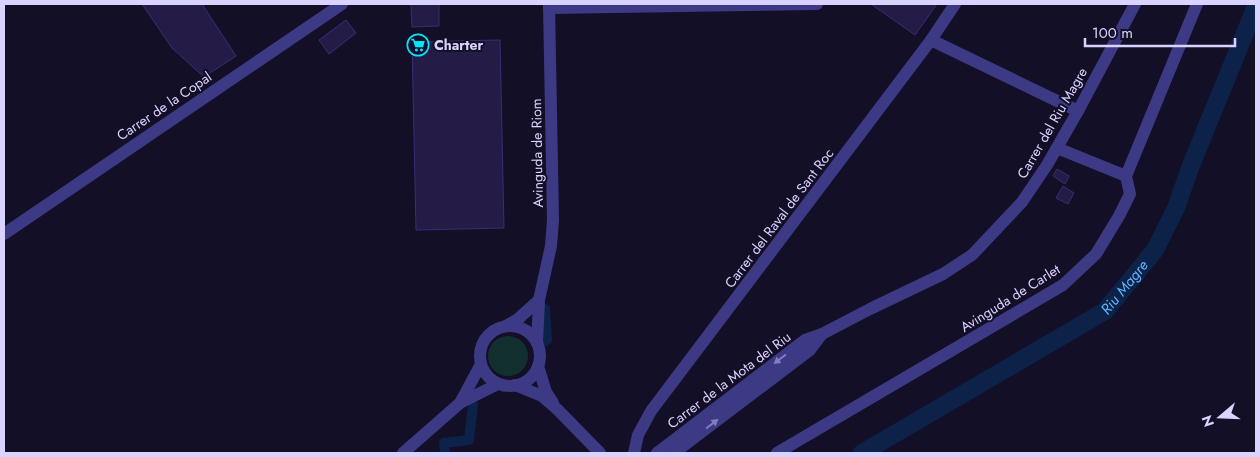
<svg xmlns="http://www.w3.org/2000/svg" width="1260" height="457" font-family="Jost,sans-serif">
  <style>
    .green { fill: #12302f }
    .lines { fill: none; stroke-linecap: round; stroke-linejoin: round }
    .canal { stroke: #0c2248; stroke-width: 10 }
    .river { stroke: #0c2248; stroke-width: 18 }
    .building { fill: #241b47; stroke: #3b2d73 }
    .minor { stroke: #3d3a85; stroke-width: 12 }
    .tertiary { stroke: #3d3a85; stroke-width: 12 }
    .oneway { fill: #837fbc }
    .labels { text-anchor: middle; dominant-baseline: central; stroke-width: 4; stroke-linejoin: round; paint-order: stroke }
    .poi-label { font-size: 14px; font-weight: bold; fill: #d9d4ff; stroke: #130f26; text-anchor: start }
    .street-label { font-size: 14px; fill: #d9d4ff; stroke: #130f26 }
    .water-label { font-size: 15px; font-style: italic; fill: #62b6ff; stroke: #130f26 }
  </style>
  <rect width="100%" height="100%" fill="#130f26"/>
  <circle class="green" cx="508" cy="356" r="20"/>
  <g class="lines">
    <g class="canal">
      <polyline points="545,341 547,340 545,309"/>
      <polyline points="445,453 444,443 469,440 473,405"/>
    </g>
    <path class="river" id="s1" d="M862,453L1105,311L1155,250L1176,208L1190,168L1256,6"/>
  </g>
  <g class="building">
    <polygon points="142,4 202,4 236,56 204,77 172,48"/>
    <polygon points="411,4 439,4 439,26 412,27"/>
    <polygon points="871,4 937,4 915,35"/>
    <polygon points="346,20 356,33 329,54 319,40"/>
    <polygon points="500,40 504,228 416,230 412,42"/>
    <polygon points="1057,169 1069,176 1065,184 1053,176"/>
    <polygon points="1063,186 1074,193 1068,204 1056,198"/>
  </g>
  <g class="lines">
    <g class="minor">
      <polyline points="549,8 817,4"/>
      <polyline points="931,40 1078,111"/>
      <polyline points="1057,148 1126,176"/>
      <polyline points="4,234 342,4"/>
      <polyline points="657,453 805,340 822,334 870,309 943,274 972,255 1022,202 1047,165 1078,111 1135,4"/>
      <polyline points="674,453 810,350 822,334"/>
      <polyline points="777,453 1063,285 1096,254 1119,216 1130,194 1126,176 1197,4"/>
    </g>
    <g class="tertiary">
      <polyline points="506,326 518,319 539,300"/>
      <circle cx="510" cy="356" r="30"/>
      <polyline points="537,343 539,300 551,246 553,220 549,4"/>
      <polyline points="538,366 546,392 553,403"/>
      <polyline points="515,385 542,396 557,409 600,453"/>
      <polyline points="460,403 481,364"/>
      <polyline points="403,453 460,403 498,384"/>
      <polyline points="634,453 638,435 651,411 931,40 955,4"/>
    </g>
  </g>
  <defs><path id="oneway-solid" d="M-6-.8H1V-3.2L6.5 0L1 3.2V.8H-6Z" transform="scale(1.25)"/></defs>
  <g class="oneway">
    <use href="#oneway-solid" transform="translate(780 359) rotate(143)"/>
    <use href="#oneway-solid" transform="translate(712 424) rotate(-37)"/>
  </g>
  <defs>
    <g id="supermarket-ring" transform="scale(1.125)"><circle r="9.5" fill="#130f26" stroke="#00e5ff" stroke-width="1.5"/><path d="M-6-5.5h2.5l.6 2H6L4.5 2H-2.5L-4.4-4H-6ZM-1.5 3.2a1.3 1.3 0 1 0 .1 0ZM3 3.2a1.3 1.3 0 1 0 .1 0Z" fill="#00e5ff"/></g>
  </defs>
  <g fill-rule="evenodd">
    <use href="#supermarket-ring" x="418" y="45"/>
  </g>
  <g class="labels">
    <g class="poi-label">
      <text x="434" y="45">Charter</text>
    </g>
    <g class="street-label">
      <text transform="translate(164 106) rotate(-34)">Carrer de la Copal</text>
      <text transform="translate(1052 123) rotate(-60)">Carrer del Riu Magre</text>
      <text transform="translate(537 153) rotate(-91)">Avinguda de Riom</text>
      <text transform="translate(779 218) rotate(-53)">Carrer del Raval de Sant Roc</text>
      <text transform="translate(1010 298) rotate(-32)">Avinguda de Carlet</text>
      <text transform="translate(729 380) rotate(-37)">Carrer de la Mota del Riu</text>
    </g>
    <g class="water-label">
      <text stroke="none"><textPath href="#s1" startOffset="312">Riu Magre</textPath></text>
    </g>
  </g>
  <rect width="1260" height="457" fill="none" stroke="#d9d4ff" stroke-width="10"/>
  <g transform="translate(1220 417) rotate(251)" stroke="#130f26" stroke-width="4" paint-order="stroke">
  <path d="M0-4L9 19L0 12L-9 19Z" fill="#d9d4ff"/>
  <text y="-8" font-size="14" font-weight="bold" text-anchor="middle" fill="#d9d4ff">N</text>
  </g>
  <path d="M1085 38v8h150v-8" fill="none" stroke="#d9d4ff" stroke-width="2.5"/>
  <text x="1092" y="38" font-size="15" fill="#d9d4ff" stroke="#130f26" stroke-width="4" paint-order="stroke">100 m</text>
</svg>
